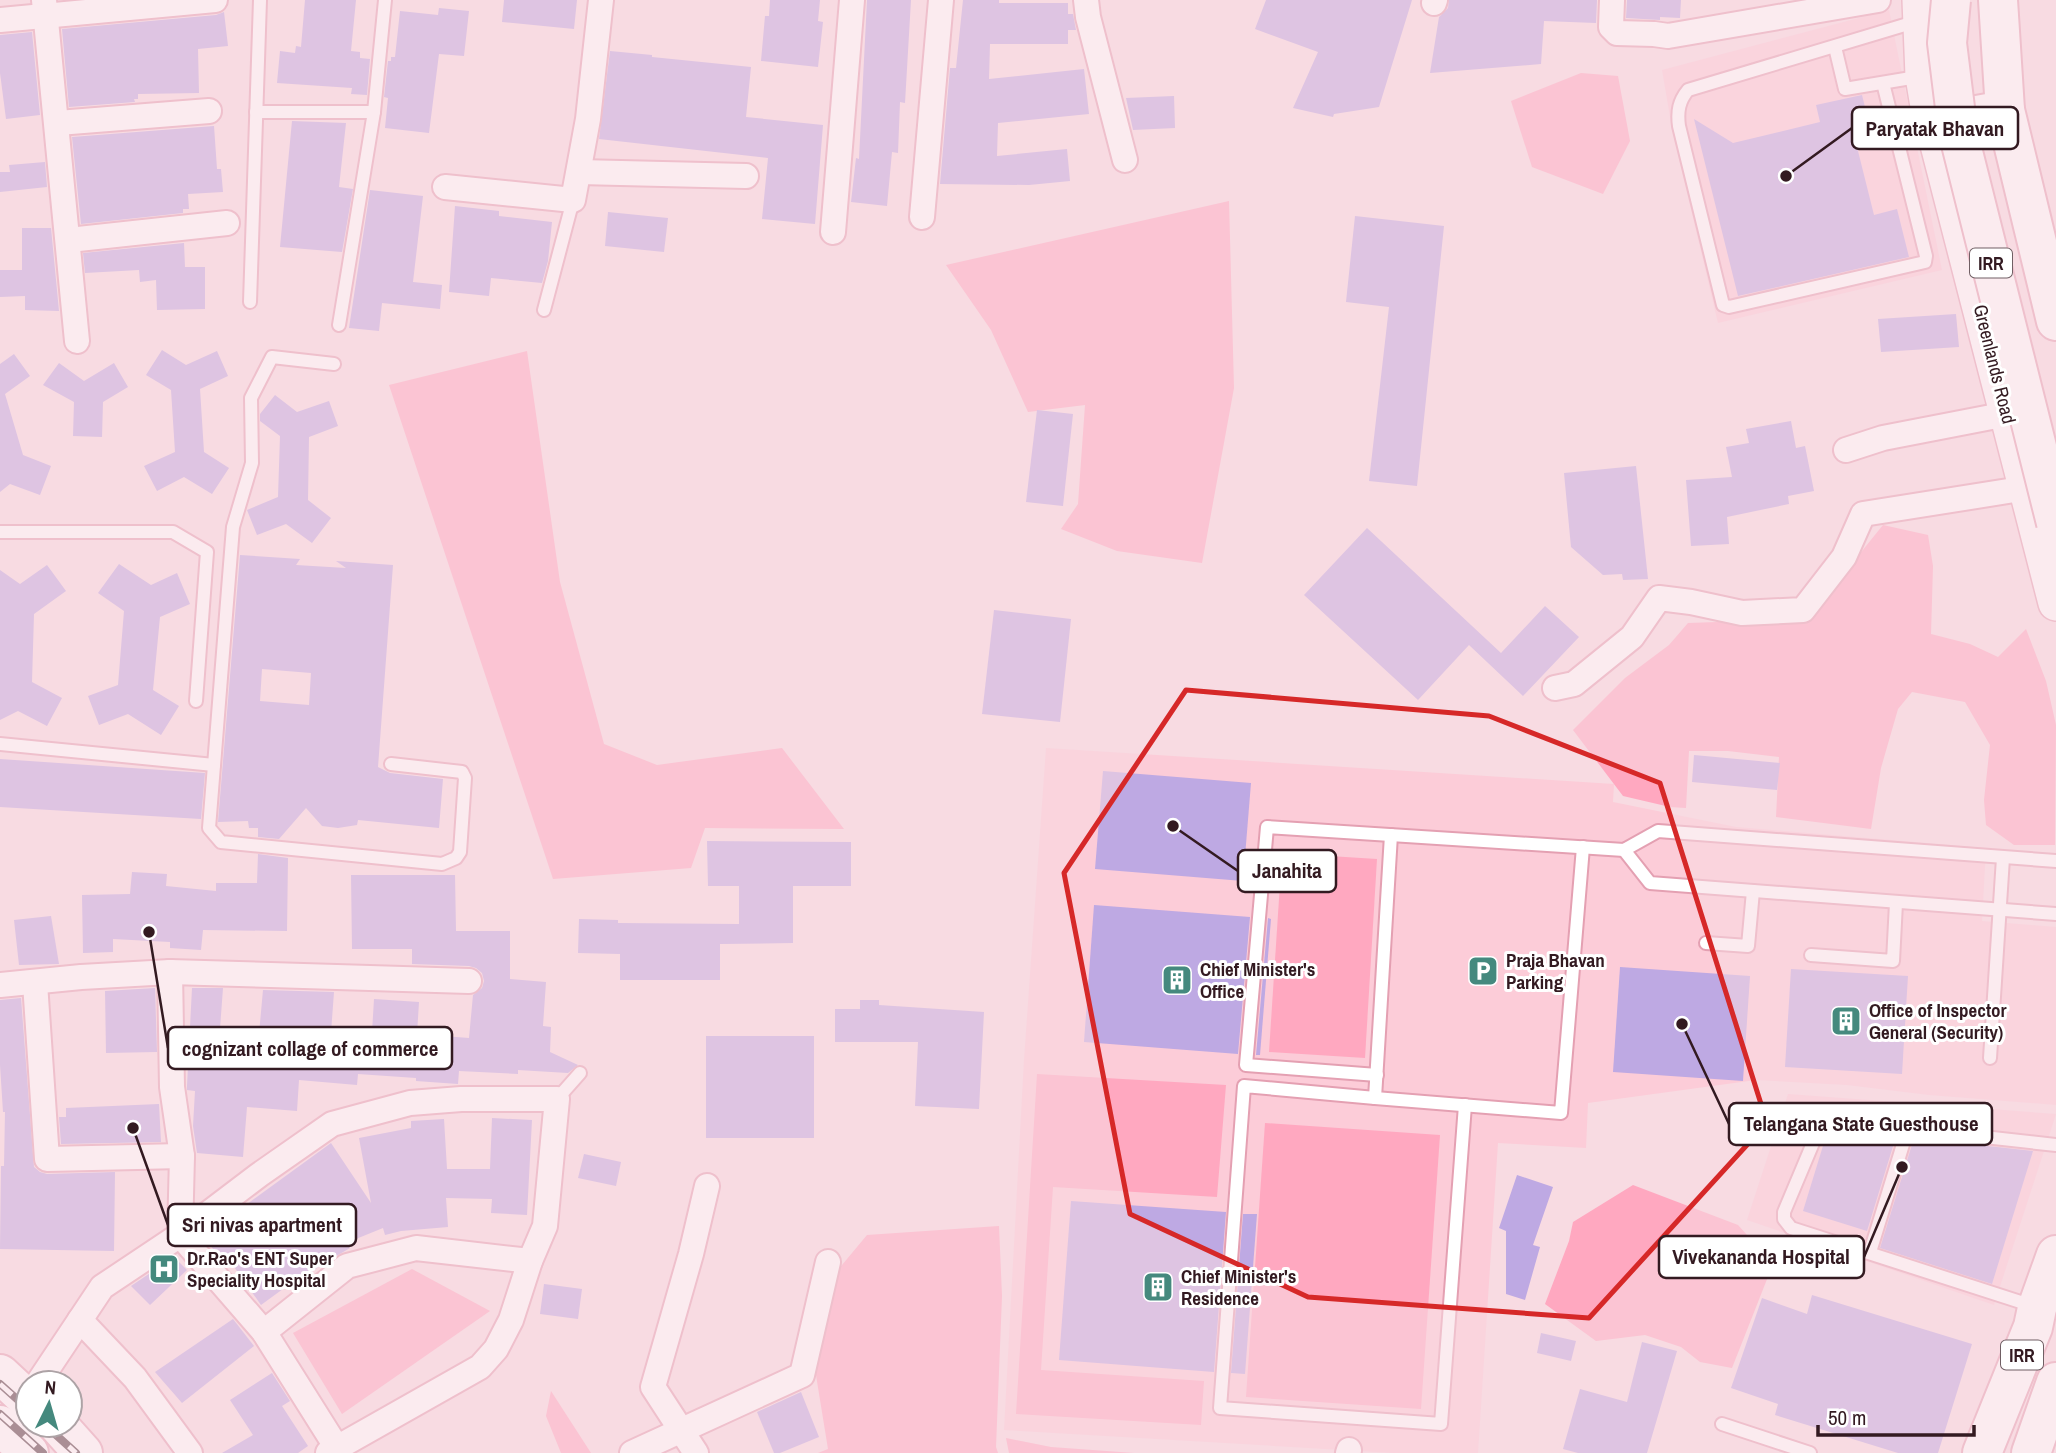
<svg xmlns="http://www.w3.org/2000/svg" width="2056" height="1453" font-family="'Archivo Narrow',sans-serif">
  <style>
    .built { fill: #fcccd8 }
    .green { fill: #ffa8c0 }
    .building { fill: #bea9e3; fill-rule: evenodd }
    .lines { fill: none; stroke-linecap: round; stroke-linejoin: round }
    .lane-casing { stroke: #e4a0b2; stroke-width: 16 }
    .street-casing { stroke: #e4a0b2; stroke-width: 28 }
    .secondary-casing { stroke: #e4a0b2; stroke-width: 38 }
    .primary-casing { stroke: #e4a0b2; stroke-width: 42 }
    .highway-casing { stroke: #e4a0b2; stroke-width: 42 }
    .lane { stroke: #fff; stroke-width: 12 }
    .street { stroke: #fff; stroke-width: 24 }
    .secondary { stroke: #fff; stroke-width: 35 }
    .primary { stroke: #fff; stroke-width: 38 }
    .highway { stroke: #fff; stroke-width: 38 }
    .rail-casing { stroke: #4c3239; stroke-width: 8 }
    .rail { stroke: #fff; stroke-width: 5; stroke-dasharray: 16; stroke-linecap: butt }
    .primary-bridge-casing { stroke: #e4a0b2; stroke-width: 42; stroke-linecap: butt }
    .primary-bridge { stroke: #fff; stroke-width: 38 }
    .marked { fill: none; stroke: #d62828; stroke-width: 5; stroke-linejoin: round }
    .labels { text-anchor: middle; dominant-baseline: central; stroke-width: 6; stroke-linejoin: round; paint-order: stroke }
    .shield { fill: #fff; stroke: #705f64; stroke-width: 2 }
    .shield-label { font-size: 18px; font-weight: bold; fill: #331a21 }
    .street-label { font-size: 19px; fill: #331a21; stroke: #fff }
    .poi-label { font-size: 19px; font-weight: bold; fill: #331a21; stroke: #fff; text-anchor: start }
    .leader { fill: none; stroke: #331a21; stroke-width: 2.5 }
    .callout-dot { fill: #331a21; stroke: #fff; stroke-width: 2.5 }
    .callout { fill: #fff; stroke: #331a21; stroke-width: 2.5 }
    .callout-label { font-size: 21px; text-anchor: middle; font-weight: bold; fill: #331a21 }
  </style>
  <rect width="100%" height="100%" fill="#f8dbe2"/>
  <g class="built">
    <polygon points="1889,10 1942,270 1718,323 1673,134 1662,70"/>
    <polygon points="1046,748 1614,784 1613,802 1736,827 1986,848 1982,921 2056,927 2056,1105 1929,1095 1847,1085 1756,1080 1588,1103 1586,1148 1498,1143 1478,1453 1393,1453 1004,1430 1024,1060"/>
    <polygon points="1788,1094 2056,1114 1994,1305 1747,1220"/>
  </g>
  <g class="green">
    <polygon points="1581,73 1618,76 1630,141 1603,194 1532,167 1511,101"/>
    <polygon points="1229,201 1234,388 1202,563 1117,551 1061,529 1078,504 1085,405 1028,412 991,330 946,265"/>
    <polygon points="527,351 560,582 604,744 657,765 782,748 844,829 705,828 691,868 553,879 389,385"/>
    <polygon points="1883,525 1928,535 1933,566 1931,634 1970,644 1998,657 2026,629 2046,681 2056,725 2055,845 2014,845 1986,825 1984,800 1990,745 1965,702 1912,692 1898,709 1881,768 1871,829 1776,817 1779,757 1728,751 1689,751 1686,808 1670,807 1623,796 1573,730 1625,678 1669,645 1688,623 1778,620 1845,572"/>
    <polygon points="1282,853 1377,859 1365,1058 1269,1052"/>
    <polygon points="1037,1074 1226,1085 1217,1197 1053,1187 1041,1370 1204,1381 1201,1425 1016,1414"/>
    <polygon points="1265,1123 1440,1135 1421,1409 1246,1397"/>
    <polygon points="1633,1185 1738,1225 1773,1264 1732,1368 1700,1362 1681,1347 1645,1335 1596,1341 1545,1304 1569,1241 1573,1222"/>
    <polygon points="999,1226 1002,1296 996,1447 998,1453 818,1453 828,1449 815,1369 837,1271 867,1235"/>
    <polygon points="412,1269 490,1311 342,1414 293,1333"/>
    <polygon points="551,1391 591,1453 561,1453 546,1416"/>
    <polygon points="1006,1438 1051,1447 1134,1453 1009,1453"/>
  </g>
  <g class="building">
    <polygon points="305,0 356,0 351,51 360,52 360,58 370,59 367,95 351,94 352,88 277,83 280,51 295,53 296,46 301,47"/>
    <polygon points="504,0 577,0 574,29 502,22"/>
    <polygon points="770,0 820,0 818,21 823,22 818,67 761,61 765,16 769,16"/>
    <polygon points="867,0 911,0 905,103 900,102 898,153 892,152 887,206 851,202 856,158 859,159"/>
    <polygon points="963,0 999,0 999,3 1068,3 1068,14 1073,14 1076,30 1068,30 1068,44 990,44 989,79 1084,69 1089,114 998,123 997,156 1067,149 1070,181 1029,185 940,184 950,68 956,68"/>
    <polygon points="1266,0 1412,0 1379,107 1334,114 1333,117 1293,108 1318,52 1255,29"/>
    <polygon points="1449,0 1597,0 1596,23 1544,21 1541,64 1430,73 1439,17 1448,8"/>
    <polygon points="1627,0 1681,0 1680,18 1660,17 1660,20 1626,18"/>
    <polygon points="439,8 469,11 464,56 439,54 429,133 385,128 388,98 384,97 388,61 391,61 391,57 395,57 400,11 438,15"/>
    <polygon points="224,12 228,46 198,49 199,93 138,94 138,99 134,99 135,102 69,107 62,29 216,15"/>
    <polygon points="32,32 40,115 6,119 0,73 0,35"/>
    <polygon points="610,51 652,55 652,57 751,67 746,117 823,125 815,224 762,219 768,158 599,139"/>
    <polygon points="1862,95 1873,139 1856,143 1874,215 1897,209 1909,257 1738,296 1694,119 1733,143 1820,122 1816,105"/>
    <polygon points="1174,96 1175,128 1133,130 1126,98"/>
    <polygon points="292,121 346,123 339,187 353,189 342,252 280,247"/>
    <polygon points="214,126 217,169 221,169 223,192 188,194 189,209 183,209 183,213 81,224 72,137"/>
    <polygon points="45,162 47,187 0,192 0,172 10,172 9,165"/>
    <polygon points="370,190 423,196 413,282 442,285 440,309 382,303 379,331 349,328"/>
    <polygon points="455,206 499,211 499,216 552,222 548,261 542,283 491,278 489,296 449,292"/>
    <polygon points="608,212 668,218 664,252 605,246"/>
    <polygon points="1355,216 1444,226 1417,486 1369,481 1389,307 1346,302"/>
    <polygon points="22,228 51,228 59,311 25,310 25,296 0,297 0,270 22,270"/>
    <polygon points="184,243 185,267 205,267 205,309 157,310 156,280 140,282 139,270 85,273 83,253"/>
    <polygon points="1956,314 1959,347 1881,352 1878,319"/>
    <polygon points="162,350 186,365 217,351 228,376 200,389 204,452 229,468 212,494 184,477 157,491 144,466 175,452 171,390 146,375"/>
    <polygon points="14,354 30,376 5,394 23,455 51,466 40,495 10,484 0,492 0,364"/>
    <polygon points="59,363 84,381 114,363 128,387 103,402 102,437 73,436 74,402 43,385"/>
    <polygon points="275,395 297,412 329,401 338,426 309,437 308,500 331,518 312,543 286,524 257,535 247,510 278,497 280,436 260,421 260,414"/>
    <polygon points="1037,410 1073,414 1063,506 1026,502"/>
    <polygon points="1791,421 1796,448 1805,446 1814,491 1788,496 1789,504 1727,517 1729,544 1691,546 1686,480 1732,477 1726,447 1749,443 1746,429"/>
    <polygon points="1636,466 1648,579 1623,580 1622,574 1603,575 1571,547 1564,473"/>
    <polygon points="1367,528 1501,653 1545,606 1579,637 1523,696 1469,645 1418,700 1304,595"/>
    <path d="M240,555L300,559L296,565L346,568L336,561L393,565L378,767L390,773L443,779L439,828L358,820L357,825L338,828L322,826L306,808L279,839L258,837V828H249L248,821L218,822ZM262,669L311,673L309,705L260,701Z"/>
    <polygon points="119,564 151,585 177,573 190,604 160,617 153,690 179,706 161,735 128,714 99,725 88,696 118,685 124,611 98,593"/>
    <polygon points="47,565 66,591 34,614 32,682 62,698 47,726 18,711 0,720 0,570 20,584"/>
    <polygon points="994,610 1071,619 1060,722 982,714"/>
    <polygon points="1694,755 1780,763 1777,790 1692,782"/>
    <polygon points="0,759 205,773 201,819 0,807"/>
    <polygon points="1103,771 1251,783 1243,881 1095,869"/>
    <polygon points="707,841 851,842 851,886 793,886 793,943 720,944 720,980 620,980 620,954 578,953 579,919 618,920 618,923 739,924 739,886 708,886"/>
    <polygon points="258,854 288,858 287,931 203,930 201,950 170,948 170,942 113,939 113,952 83,953 82,895 130,894 132,872 167,874 166,886 216,891 216,883 257,883"/>
    <polygon points="351,875 455,875 456,931 510,931 510,979 546,982 543,1026 551,1027 550,1052 578,1065 568,1073 518,1070 518,1074 459,1071 458,1084 416,1081 416,1078 358,1074 357,1085 299,1080 297,1111 247,1107 243,1157 197,1153 193,1126 195,1091 187,1090 187,1086 192,988 223,988 219,1042 258,1045 263,990 334,992 330,1046 371,1049 374,999 419,1002 417,1034 469,1038 473,995 482,988 484,981 482,973 476,968 469,966 412,964 412,949 352,949"/>
    <polygon points="1094,905 1250,917 1238,1054 1084,1042"/>
    <polygon points="51,916 59,964 19,965 14,920"/>
    <polygon points="1268,918 1271,919 1260,1055 1256,1055"/>
    <polygon points="1620,967 1750,976 1743,1081 1613,1072"/>
    <polygon points="1791,969 1908,976 1902,1074 1785,1067"/>
    <polygon points="155,988 157,1052 106,1053 105,991"/>
    <polygon points="21,998 34,1167 40,1172 47,1174 115,1172 114,1251 0,1249 1,1166 4,1166 5,1112 3,1112 0,1065 0,1000"/>
    <polygon points="860,1000 879,1000 879,1005 984,1012 979,1109 915,1106 918,1042 835,1042 835,1009 860,1009"/>
    <rect x="706" y="1036" width="108" height="102"/>
    <polygon points="159,1104 161,1142 61,1144 59,1117 66,1117 66,1108"/>
    <polygon points="492,1118 532,1120 527,1215 491,1213 492,1199 446,1198 448,1227 401,1231 385,1235 383,1228 346,1243 350,1248 321,1265 289,1289 287,1286 261,1305 232,1264 227,1267 203,1236 331,1143 371,1203 359,1138 411,1128 411,1121 444,1119 447,1169 490,1169"/>
    <polygon points="1847,1131 1894,1143 1867,1231 1803,1211 1826,1136 1844,1142"/>
    <polygon points="1914,1138 1932,1143 1933,1140 2033,1151 1992,1284 1880,1248"/>
    <polygon points="584,1154 621,1162 616,1186 578,1178"/>
    <polygon points="1517,1175 1553,1187 1533,1245 1540,1247 1525,1300 1506,1294 1506,1231 1499,1228"/>
    <polygon points="1071,1201 1226,1212 1214,1372 1059,1360"/>
    <polygon points="1243,1214 1257,1214 1245,1374 1231,1373"/>
    <polygon points="174,1257 187,1270 150,1305 131,1286"/>
    <polygon points="544,1284 582,1289 578,1319 540,1314"/>
    <polygon points="1812,1295 1972,1344 1938,1453 1898,1453 1775,1415 1778,1404 1731,1388 1762,1298 1807,1314"/>
    <polygon points="233,1319 254,1346 182,1403 155,1372"/>
    <polygon points="1541,1333 1576,1341 1571,1361 1537,1353"/>
    <polygon points="1642,1342 1677,1351 1647,1453 1578,1453 1563,1449 1580,1389 1627,1402"/>
    <polygon points="272,1373 290,1401 282,1406 308,1446 298,1453 222,1453 253,1435 230,1400"/>
    <polygon points="801,1392 819,1437 780,1453 774,1453 757,1412"/>
  </g>
  <g class="lines">
    <g class="lane-casing">
      <g id="lane">
        <polyline points="1835,47 1845,89 1923,76"/>
        <path d="M1883,83L1926,256L1925,262L1729,307L1723,305L1679,126C1677,111 1679,101 1688,90L1918,21"/>
        <polyline points="256,112 374,112"/>
        <polyline points="250,302 260,0"/>
        <polyline points="544,310 573,200"/>
        <polyline points="339,325 374,112 385,0"/>
        <polyline points="334,364 272,357 251,398 252,463 233,527 209,828 221,842 442,864 456,858 460,852 465,778 462,772 391,764"/>
        <polyline points="0,532 173,532 207,552 196,701"/>
        <polyline points="0,744 214,765"/>
        <polyline points="1391,835 1375,1098 1244,1086 1220,1408 1441,1424 1465,1105"/>
        <polyline points="1624,850 1650,883 2056,914"/>
        <polyline points="1706,943 1748,946 1753,891"/>
        <polyline points="1811,955 1893,961 1896,903"/>
        <polyline points="1990,1058 2003,858"/>
        <polyline points="1377,1075 1246,1065 1267,827 1624,850 1658,831 2056,861"/>
        <polyline points="1375,1098 1561,1113 1583,847"/>
        <polyline points="557,1099 580,1073"/>
        <polyline points="1870,1252 1908,1128"/>
        <polyline points="2033,1306 1791,1228 1784,1219 1784,1212 1821,1124 1830,1120 2056,1145"/>
        <polyline points="1722,1424 1810,1453"/>
      </g>
    </g>
    <g class="street-casing">
      <g id="street">
        <polyline points="44,0 77,341"/>
        <polyline points="1086,0 1088,17 1125,160"/>
        <polyline points="1612,0 1611,27 1617,33 1654,34 1668,36 1878,0"/>
        <polyline points="1434,3 1435,0"/>
        <polyline points="0,20 215,0"/>
        <polyline points="58,123 209,111"/>
        <polyline points="579,172 746,176"/>
        <polyline points="445,187 573,200 588,119 601,0"/>
        <polyline points="922,217 941,0"/>
        <polyline points="833,232 852,0"/>
        <polyline points="69,240 227,223"/>
        <polyline points="1846,450 1883,438 2007,414"/>
        <polyline points="1555,688 1574,684 1632,637 1659,598 1691,602 1742,613 1803,610 1844,557 1863,514 2027,488"/>
        <polyline points="170,972 172,1087 182,1156 180,1235 264,1332 337,1448"/>
        <polyline points="35,983 47,1159 182,1156"/>
        <polyline points="0,985 81,977 170,972 469,981"/>
        <polyline points="80,1320 135,1378 190,1453"/>
        <polyline points="264,1332 347,1266 416,1248 530,1261"/>
        <polyline points="38,1383 102,1287 180,1235 259,1175 332,1124 410,1103 461,1099 557,1099 545,1226 530,1261 511,1320 496,1349 480,1367 328,1453"/>
        <polyline points="632,1453 802,1375 828,1262"/>
        <polyline points="696,1453 653,1387 691,1254 707,1186"/>
        <polyline points="1348,1453 1349,1450"/>
      </g>
    </g>
    <g class="secondary-casing">
      <polyline id="secondary" points="1920,0 1923,76 1928,106 2056,603"/>
    </g>
    <g class="primary-casing">
      <g id="primary">
        <polyline points="1998,0 2005,110 2056,321"/>
        <polyline points="1932,123 2005,110"/>
        <polyline points="1982,1453 2033,1327 2037,1308 2056,1255"/>
        <polyline points="2031,1453 2056,1382"/>
      </g>
    </g>
    <g class="highway-casing">
      <g id="highway">
        <polyline points="0,1374 28,1400"/>
        <polyline points="0,1425 29,1453"/>
        <polyline points="58,1425 83,1453"/>
      </g>
    </g>
    <use href="#lane" class="lane"/>
    <use href="#street" class="street"/>
    <use href="#secondary" class="secondary"/>
    <use href="#primary" class="primary"/>
    <use href="#highway" class="highway"/>
    <g class="rail-casing">
      <g id="rail">
        <polyline points="0,1384 28,1409"/>
        <polyline points="0,1414 43,1453"/>
        <polyline points="45,1425 76,1453"/>
      </g>
    </g>
    <use href="#rail" class="rail"/>
    <g class="primary-bridge-casing">
      <polyline id="primary-bridge" points="1951,0 1947,43 1958,132 2056,523"/>
    </g>
    <use href="#primary-bridge" class="primary-bridge"/>
  </g>
  <path d="M0 0H2056V1453H0ZM1186,690L1489,716L1660,783L1767,1123L1589,1318L1308,1297L1130,1214L1064,873Z" fill="#f8dbe2" fill-opacity=".55" fill-rule="evenodd"/>
  <path class="marked" d="M1186,690L1489,716L1660,783L1767,1123L1589,1318L1308,1297L1130,1214L1064,873Z"/>
  <defs>
    <g id="parking-square" transform="scale(1.575)"><rect x="-9" y="-9" width="18" height="18" rx="4" fill="#45897e" stroke="#fff"/><path d="M-3.5-5.5H1a3.5 3.5 0 0 1 0 7H-1V5.5H-3.5ZM-1-3.4V-.6H.8a1.4 1.4 0 0 0 0-2.8Z" fill="#fff"/></g>
    <g id="building-square" transform="scale(1.575)"><rect x="-9" y="-9" width="18" height="18" rx="4" fill="#45897e" stroke="#fff"/><path d="M-4-6H4V6H1V3H-1V6H-4ZM-2.5-4.3h1.7v1.8h-1.7ZM.8-4.3h1.7v1.8H.8ZM-2.5-1h1.7V.8h-1.7ZM.8-1h1.7V.8H.8Z" fill="#fff"/></g>
    <g id="hospital-square" transform="scale(1.575)"><rect x="-9" y="-9" width="18" height="18" rx="4" fill="#45897e" stroke="#fff"/><path d="M-5-5h3v3.5h4V-5h3V5h-3V1.5h-4V5h-3Z" fill="#fff"/></g>
  </defs>
  <g fill-rule="evenodd">
    <use href="#parking-square" x="1483" y="971"/>
    <use href="#building-square" x="1177" y="980"/>
    <use href="#building-square" x="1846" y="1021"/>
    <use href="#hospital-square" x="164" y="1269"/>
    <use href="#building-square" x="1158" y="1287"/>
  </g>
  <g class="labels">
    <g class="shield">
      <rect x="1970" y="248.5" width="42" height="29" rx="5"/>
      <rect x="2001" y="1340.5" width="42" height="29" rx="5"/>
    </g>
    <g class="shield-label">
      <text x="1991" y="263">IRR</text>
      <text x="2022" y="1355">IRR</text>
    </g>
    <g class="street-label">
      <text transform="translate(1995 364) rotate(76)">Greenlands Road</text>
    </g>
    <g class="poi-label">
      <text x="1506" y="960">Praja Bhavan<tspan x="1506" dy="22">Parking</tspan></text>
      <text x="1200" y="969">Chief Minister's<tspan x="1200" dy="22">Office</tspan></text>
      <text x="1869" y="1010">Office of Inspector<tspan x="1869" dy="22">General (Security)</tspan></text>
      <text x="187" y="1258">Dr.Rao's ENT Super<tspan x="187" dy="22">Speciality Hospital</tspan></text>
      <text x="1181" y="1276">Chief Minister's<tspan x="1181" dy="22">Residence</tspan></text>
    </g>
  </g>
  <path class="leader" d="M1786 176L1852 128M1173 826L1238 871M149 932L168 1048M1682 1024L1729 1124M133 1128L168 1225M1902 1167L1864 1257"/>
  <g class="callout-dot">
    <circle cx="1786" cy="176" r="7"/>
    <circle cx="1173" cy="826" r="7"/>
    <circle cx="149" cy="932" r="7"/>
    <circle cx="1682" cy="1024" r="7"/>
    <circle cx="133" cy="1128" r="7"/>
    <circle cx="1902" cy="1167" r="7"/>
  </g>
  <g class="callout">
    <rect x="1852" y="107" width="166" height="42" rx="7"/>
    <rect x="1238" y="850" width="98" height="42" rx="7"/>
    <rect x="168" y="1027" width="284" height="42" rx="7"/>
    <rect x="1729" y="1103" width="263" height="42" rx="7"/>
    <rect x="168" y="1204" width="188" height="42" rx="7"/>
    <rect x="1659" y="1236" width="205" height="42" rx="7"/>
  </g>
  <g class="callout-label">
    <text x="1935" y="136">Paryatak Bhavan</text>
    <text x="1287" y="878">Janahita</text>
    <text x="310" y="1056">cognizant collage of commerce</text>
    <text x="1861" y="1131">Telangana State Guesthouse</text>
    <text x="262" y="1232">Sri nivas apartment</text>
    <text x="1761" y="1264">Vivekananda Hospital</text>
  </g>
  <g transform="translate(49 1404) rotate(5)"><circle r="33" fill="#ffffff" stroke="#ada3a6" stroke-width="2"/>
  <path d="M0-5L12 26L0 18L-12 26Z" fill="#45897e"/>
  <text y="-10" font-size="19" font-weight="bold" text-anchor="middle" fill="#331a21">N</text>
  </g>
  <path d="M1818 1425v10h156v-10" fill="none" stroke="#331a21" stroke-width="3.5"/>
  <text x="1828" y="1425" font-size="21" fill="#331a21" stroke="#ffffff" stroke-width="5" paint-order="stroke">50 m</text>
</svg>
